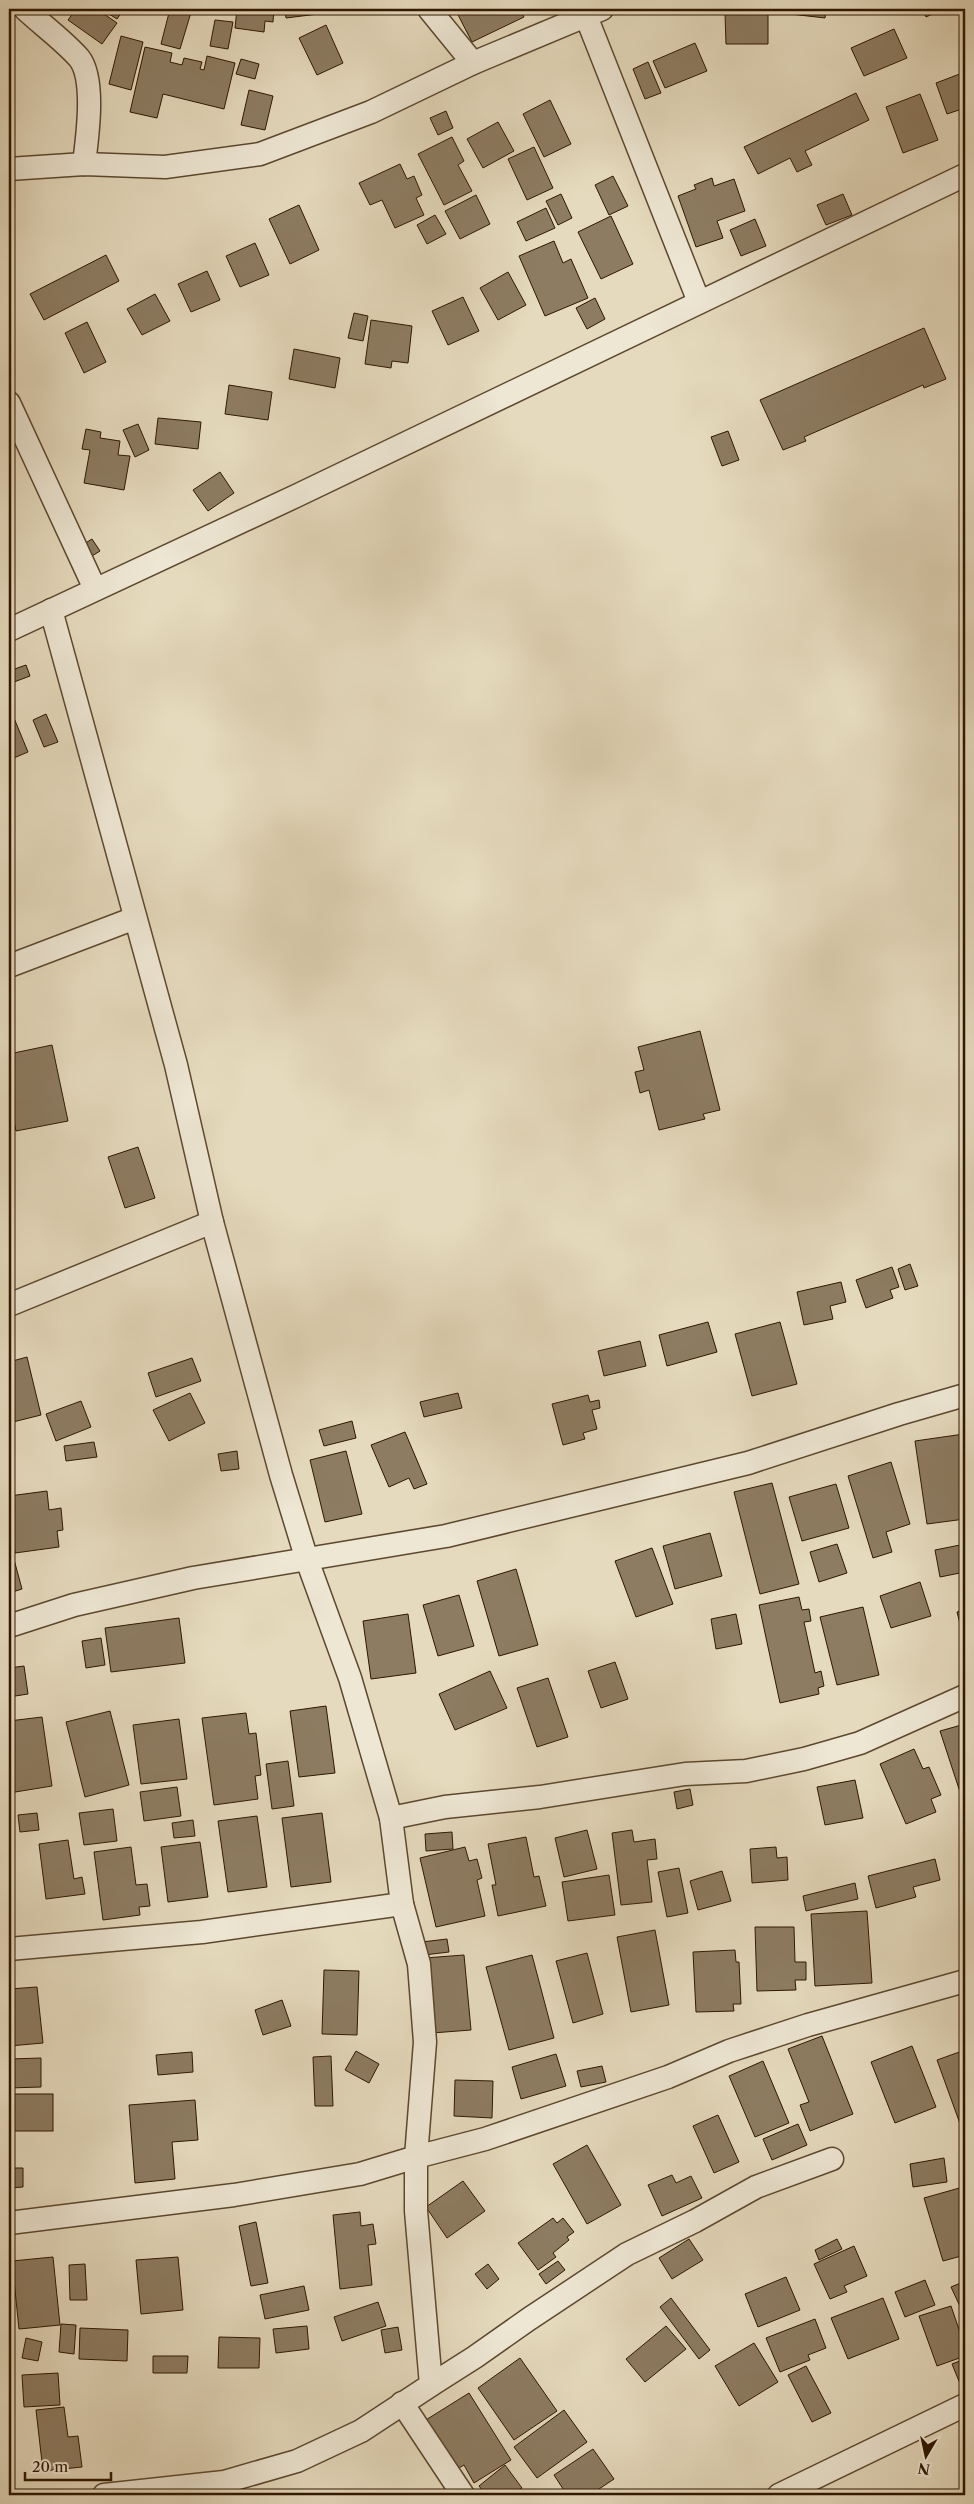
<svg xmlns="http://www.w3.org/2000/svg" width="974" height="2504" font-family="'Libre Caslon Text',serif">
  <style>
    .building { fill: #8d7c62; stroke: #2e1700 }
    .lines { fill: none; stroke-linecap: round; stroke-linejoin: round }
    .minor-casing { stroke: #5c482f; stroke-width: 25 }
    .minor { stroke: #eee7d4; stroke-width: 22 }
  </style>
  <rect width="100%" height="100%" fill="#e5dabd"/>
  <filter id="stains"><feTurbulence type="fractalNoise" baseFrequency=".004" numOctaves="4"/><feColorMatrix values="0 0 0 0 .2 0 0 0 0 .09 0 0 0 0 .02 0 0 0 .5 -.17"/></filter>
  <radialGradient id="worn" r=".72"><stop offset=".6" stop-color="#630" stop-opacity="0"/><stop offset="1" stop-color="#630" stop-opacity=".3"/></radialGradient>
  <g class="building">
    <polygon points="76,9 97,9 117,23 102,44 68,20"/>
    <polygon points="101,9 124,9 117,19"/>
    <polygon points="170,9 192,9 180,49 161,44"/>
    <polygon points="237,9 274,9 273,22 265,21 264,32 235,28"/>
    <polygon points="285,9 317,9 318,14 286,18"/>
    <polygon points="455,9 520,9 524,17 472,42"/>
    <polygon points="782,9 826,9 825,18 782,13"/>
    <polygon points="922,9 943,9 926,17"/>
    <polygon points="725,14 768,14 768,44 726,44"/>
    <polygon points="215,20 233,22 228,49 210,46"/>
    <polygon points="326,25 343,63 317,75 299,38"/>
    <polygon points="894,29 907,58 864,76 851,48"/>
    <polygon points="121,36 143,42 131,90 109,84"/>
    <polygon points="695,43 707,71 665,88 653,61"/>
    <polygon points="145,47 172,53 170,62 182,65 184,58 202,62 200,69 204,70 207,56 235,63 224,109 163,94 157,118 130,112"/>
    <polygon points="241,59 259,64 255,79 236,74"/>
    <polygon points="648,62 661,93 645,99 633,69"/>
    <polygon points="965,72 965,108 947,114 936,83"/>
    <polygon points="249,90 273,96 265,130 241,125"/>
    <polygon points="856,93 869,120 805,151 812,165 797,172 790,158 758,174 744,147"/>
    <polygon points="920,94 938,140 903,153 886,107"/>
    <polygon points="550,100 571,144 544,157 523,114"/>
    <polygon points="446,111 453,128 438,135 430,118"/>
    <polygon points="498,122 514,151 483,168 467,139"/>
    <polygon points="452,137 464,161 458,165 472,191 444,205 418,154"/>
    <polygon points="534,147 553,188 527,200 508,159"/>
    <polygon points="400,164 407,179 414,176 422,195 416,198 424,215 395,228 382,200 370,205 359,183"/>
    <polygon points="613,176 628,206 609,215 595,185"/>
    <polygon points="712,178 714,186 734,179 745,211 717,221 723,238 696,247 678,196 696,189 694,185"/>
    <polygon points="561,194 572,218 558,225 546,201"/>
    <polygon points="843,194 852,215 826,225 817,205"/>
    <polygon points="476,195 490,224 460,239 445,211"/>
    <polygon points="299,205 319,250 290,264 269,219"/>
    <polygon points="546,208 555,228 526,241 517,222"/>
    <polygon points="435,215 446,234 427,244 417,225"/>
    <polygon points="611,216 633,264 601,279 578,232"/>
    <polygon points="755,219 766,246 741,256 730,230"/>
    <polygon points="554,241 563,263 571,259 588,298 545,316 519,256"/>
    <polygon points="255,243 269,275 240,287 226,256"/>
    <polygon points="106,255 119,281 44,320 30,294"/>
    <polygon points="207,271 220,300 191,312 178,284"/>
    <polygon points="508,272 526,305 498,320 480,288"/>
    <polygon points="155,294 170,321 142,335 127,309"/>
    <polygon points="463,297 479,331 448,345 432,311"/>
    <polygon points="595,298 605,319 587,329 576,308"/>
    <polygon points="354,313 368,316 363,341 348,338"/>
    <polygon points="371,320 412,326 408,363 392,361 391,368 365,364"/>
    <polygon points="87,322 106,362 84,373 65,333"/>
    <polygon points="924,328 946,379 924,388 923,385 804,437 806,441 783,450 760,400"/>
    <polygon points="294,349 340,358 335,388 289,379"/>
    <polygon points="229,385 272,392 268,420 225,414"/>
    <polygon points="158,418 201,422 198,449 155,444"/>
    <polygon points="138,424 149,450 135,457 123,430"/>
    <polygon points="86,429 101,432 100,438 120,441 118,455 130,456 124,490 84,483 90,450 82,449"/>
    <polygon points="728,431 739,460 722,466 711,437"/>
    <polygon points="220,472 234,493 208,511 193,490"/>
    <polygon points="92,539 100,551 84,561 76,549"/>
    <polygon points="26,665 30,676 14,682 9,671"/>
    <polygon points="9,706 28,752 9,760"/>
    <polygon points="46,714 58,742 44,747 33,720"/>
    <polygon points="700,1031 720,1110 703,1114 705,1119 659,1130 649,1090 640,1093 635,1072 644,1070 638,1047"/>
    <polygon points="52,1045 68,1121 16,1131 9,1095 9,1054"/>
    <polygon points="138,1147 155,1198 125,1208 108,1157"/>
    <polygon points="910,1264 918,1286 905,1290 898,1269"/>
    <polygon points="892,1267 899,1287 890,1290 893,1298 866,1308 856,1280"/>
    <polygon points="841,1282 846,1302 830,1306 833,1319 804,1325 797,1292"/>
    <polygon points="708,1322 717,1352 667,1366 659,1335"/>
    <polygon points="780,1322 797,1384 752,1396 735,1334"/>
    <polygon points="640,1341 646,1366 604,1376 598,1351"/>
    <polygon points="27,1357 41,1415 9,1423 9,1362"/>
    <polygon points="192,1358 201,1381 156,1397 148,1373"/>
    <polygon points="190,1393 205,1423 169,1441 153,1410"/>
    <polygon points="458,1393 462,1408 424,1417 420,1402"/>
    <polygon points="588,1395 590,1402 599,1400 600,1408 592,1410 597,1429 583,1433 585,1439 563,1445 552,1404"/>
    <polygon points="81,1401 91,1427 56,1441 46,1414"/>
    <polygon points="352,1421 356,1438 324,1446 319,1430"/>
    <polygon points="405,1432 427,1484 414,1489 409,1478 389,1487 371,1445"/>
    <polygon points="964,1434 965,1519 927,1524 915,1441"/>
    <polygon points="94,1442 97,1457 66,1461 64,1446"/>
    <polygon points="237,1451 239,1469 221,1471 218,1454"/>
    <polygon points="346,1451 362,1514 325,1522 310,1460"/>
    <polygon points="891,1462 910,1524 886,1532 892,1552 873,1558 848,1476"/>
    <polygon points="772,1483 799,1584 760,1594 734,1492"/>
    <polygon points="836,1484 849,1528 802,1541 789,1497"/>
    <polygon points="47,1491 49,1510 61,1508 63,1530 57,1531 59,1547 15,1553 9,1496"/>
    <polygon points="710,1533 722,1576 675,1589 663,1546"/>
    <polygon points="9,1541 22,1589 9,1593"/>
    <polygon points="837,1544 847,1573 819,1582 810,1552"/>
    <polygon points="965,1544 965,1572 940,1577 935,1550"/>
    <polygon points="652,1548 673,1604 636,1617 615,1561"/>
    <polygon points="516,1569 538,1645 499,1656 477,1581"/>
    <polygon points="920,1582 931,1616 891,1628 880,1596"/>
    <polygon points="459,1595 474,1646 438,1656 423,1605"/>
    <polygon points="799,1597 802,1610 809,1609 811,1621 804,1622 815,1673 821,1671 824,1686 818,1688 819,1694 780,1703 759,1605"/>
    <polygon points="863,1607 879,1675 837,1685 820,1617"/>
    <polygon points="965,1610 965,1643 957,1612"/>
    <polygon points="408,1614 416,1673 371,1679 363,1621"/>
    <polygon points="736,1614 742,1644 716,1649 711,1619"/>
    <polygon points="179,1618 185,1663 111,1672 105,1628"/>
    <polygon points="101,1638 105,1665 86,1668 82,1641"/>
    <polygon points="615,1662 628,1699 601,1708 588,1671"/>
    <polygon points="24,1666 28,1694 9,1697 9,1668"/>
    <polygon points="490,1671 507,1708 455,1730 439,1694"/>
    <polygon points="548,1678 568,1737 537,1747 517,1688"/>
    <polygon points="326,1706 335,1773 299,1777 290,1711"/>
    <polygon points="110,1711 129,1785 85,1797 66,1722"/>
    <polygon points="246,1713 249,1734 256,1733 261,1775 255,1776 258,1799 214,1805 202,1718"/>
    <polygon points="42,1717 52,1786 9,1793 9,1721"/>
    <polygon points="179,1719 187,1779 141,1784 133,1725"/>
    <polygon points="965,1724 965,1794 961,1795 940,1731"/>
    <polygon points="914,1749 923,1769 929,1767 941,1795 931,1799 936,1812 906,1824 880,1764"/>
    <polygon points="288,1761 294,1806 272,1809 266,1764"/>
    <polygon points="855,1780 863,1818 825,1825 817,1787"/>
    <polygon points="177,1787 181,1816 144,1821 140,1792"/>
    <polygon points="690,1789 693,1805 677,1809 674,1792"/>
    <polygon points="113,1809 117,1841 84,1845 79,1813"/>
    <polygon points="37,1813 39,1830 20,1832 18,1815"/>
    <polygon points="322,1813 331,1882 291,1887 282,1818"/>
    <polygon points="257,1816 267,1887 228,1892 218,1821"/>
    <polygon points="193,1820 195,1836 174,1838 172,1823"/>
    <polygon points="587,1830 597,1869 564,1877 555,1838"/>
    <polygon points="632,1830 634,1842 655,1839 657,1859 647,1860 652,1902 621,1905 612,1833"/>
    <polygon points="452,1832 453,1849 426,1851 425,1834"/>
    <polygon points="526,1837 534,1877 539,1876 546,1906 498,1916 492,1885 496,1885 488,1844"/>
    <polygon points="68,1840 74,1879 82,1877 85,1894 46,1899 39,1844"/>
    <polygon points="200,1842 208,1897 168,1902 161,1847"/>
    <polygon points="131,1847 136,1885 147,1884 150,1906 139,1907 140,1915 103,1920 94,1852"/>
    <polygon points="465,1847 469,1861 477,1859 482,1878 477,1880 485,1916 436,1927 420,1858"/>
    <polygon points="776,1847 777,1858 787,1857 788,1880 752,1883 750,1849"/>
    <polygon points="935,1859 940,1880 913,1887 916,1897 876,1908 868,1876"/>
    <polygon points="679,1868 688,1913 667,1917 658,1872"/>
    <polygon points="722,1871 731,1901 698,1910 690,1881"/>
    <polygon points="609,1875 615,1915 568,1921 562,1882"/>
    <polygon points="855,1883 858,1899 806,1911 803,1896"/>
    <polygon points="9,1891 11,1911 9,1911"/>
    <polygon points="867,1911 872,1983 815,1986 811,1914"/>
    <polygon points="755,1927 794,1927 795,1962 806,1962 806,1980 795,1980 796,1990 757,1991"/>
    <polygon points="655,1930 669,2005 631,2012 617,1937"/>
    <polygon points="447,1939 449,1952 424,1955 422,1942"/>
    <polygon points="735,1950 736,1962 739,1962 741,2004 733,2004 734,2011 696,2012 693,1952"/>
    <polygon points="587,1953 603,2014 573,2023 556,1961"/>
    <polygon points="464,1955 471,2030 432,2033 425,1958"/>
    <polygon points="532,1955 554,2038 509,2050 486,1967"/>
    <polygon points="324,1970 359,1971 357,2035 322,2034"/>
    <polygon points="37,1987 43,2043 9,2046 9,1989"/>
    <polygon points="282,2000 291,2026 263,2035 255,2010"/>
    <polygon points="822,2036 853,2114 810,2131 800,2105 809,2102 788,2049"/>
    <polygon points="912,2046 936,2107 895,2123 871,2062"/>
    <polygon points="965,2050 965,2131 963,2132 937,2060"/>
    <polygon points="356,2051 379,2064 369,2083 345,2070"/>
    <polygon points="192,2052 193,2072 158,2075 156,2055"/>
    <polygon points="556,2054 566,2086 521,2099 512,2067"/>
    <polygon points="331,2056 333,2106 315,2106 313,2057"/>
    <polygon points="41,2058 41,2087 9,2088 9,2059"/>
    <polygon points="763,2061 789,2123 755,2137 729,2076"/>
    <polygon points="602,2066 606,2082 581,2087 577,2071"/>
    <polygon points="455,2080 493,2081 492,2118 454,2116"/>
    <rect x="9" y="2094" width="44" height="37"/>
    <polygon points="195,2100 198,2140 172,2142 175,2179 135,2183 129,2105"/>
    <polygon points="718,2115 739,2162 714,2173 693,2126"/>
    <polygon points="798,2124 807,2145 772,2160 763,2139"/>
    <polygon points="587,2145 621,2205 587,2224 553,2164"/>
    <polygon points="944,2158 947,2182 913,2187 910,2164"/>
    <polygon points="9,2168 23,2168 23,2187 9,2188"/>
    <polygon points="672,2175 676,2183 691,2176 702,2198 662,2216 648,2185"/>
    <polygon points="463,2181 485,2211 447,2238 426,2207"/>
    <polygon points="963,2187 965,2196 965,2255 943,2261 924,2198"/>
    <polygon points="360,2212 361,2226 373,2224 376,2244 368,2245 372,2285 340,2289 333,2215"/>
    <polygon points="553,2218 557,2223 563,2218 574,2232 567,2237 569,2240 553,2253 556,2257 538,2270 518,2243"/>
    <polygon points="256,2222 268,2283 251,2286 239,2226"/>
    <polygon points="689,2239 703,2260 672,2279 659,2258"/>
    <polygon points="837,2239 842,2249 819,2260 815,2250"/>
    <polygon points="854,2246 867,2276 844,2286 847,2292 830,2299 814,2264"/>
    <polygon points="53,2257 60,2325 19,2329 12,2261"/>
    <polygon points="178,2257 183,2310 141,2314 136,2260"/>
    <polygon points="558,2261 565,2270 546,2284 539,2274"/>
    <polygon points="85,2264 87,2300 70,2300 69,2265"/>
    <polygon points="488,2264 499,2279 487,2289 475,2274"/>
    <polygon points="786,2277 800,2310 758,2327 745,2294"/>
    <polygon points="925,2280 935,2305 905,2317 895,2292"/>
    <polygon points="963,2282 965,2288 965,2317 951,2287"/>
    <polygon points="304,2286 309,2310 265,2319 260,2295"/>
    <polygon points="671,2298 710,2350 699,2359 660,2307"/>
    <polygon points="883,2298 899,2339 848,2359 831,2318"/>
    <polygon points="378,2302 386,2326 342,2341 334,2317"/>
    <polygon points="951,2306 965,2347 965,2356 937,2366 919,2316"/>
    <polygon points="815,2319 826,2348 808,2355 810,2360 780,2372 766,2338"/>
    <polygon points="61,2324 76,2325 74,2354 59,2352"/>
    <polygon points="307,2326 309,2349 276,2353 273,2329"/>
    <polygon points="666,2326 686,2349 645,2382 626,2359"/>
    <polygon points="398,2327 402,2350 385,2353 381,2330"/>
    <polygon points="80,2328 128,2330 127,2361 79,2359"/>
    <polygon points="219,2337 260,2338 259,2368 218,2368"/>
    <polygon points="26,2338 42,2342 38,2361 22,2358"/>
    <polygon points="754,2343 778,2382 739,2406 715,2366"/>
    <polygon points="153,2356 188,2356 187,2373 153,2373"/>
    <polygon points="520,2358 557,2411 514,2440 478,2388"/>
    <polygon points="965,2359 965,2390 963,2391 952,2364"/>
    <polygon points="806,2366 831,2413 812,2422 788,2375"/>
    <polygon points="58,2373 60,2405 24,2407 22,2375"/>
    <polygon points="469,2393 511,2460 474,2483 464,2465 452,2472 421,2423"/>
    <polygon points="64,2407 68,2437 78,2436 82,2467 43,2471 36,2410"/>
    <polygon points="564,2410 587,2442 537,2478 514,2447"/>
    <polygon points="593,2449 614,2479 590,2495 567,2495 554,2475"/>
    <polygon points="505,2465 522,2488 512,2495 486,2495 479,2486"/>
    <polygon points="615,2489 619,2495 605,2495"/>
  </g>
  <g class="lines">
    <g class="minor-casing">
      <g id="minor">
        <path d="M25,9C42,25 63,40 79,58C96,79 87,139 84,164"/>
        <polyline points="429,9 473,63"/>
        <polyline points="586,16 699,302"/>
        <polyline points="9,169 84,164 165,167 260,154 371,112 473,63 602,9"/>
        <polyline points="9,403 95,589"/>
        <polyline points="9,630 296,496 965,175"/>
        <polyline points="9,966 135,918"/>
        <polyline points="9,1305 212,1222"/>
        <polyline points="9,1626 74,1605 193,1578 446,1536 748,1463 899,1414 965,1395"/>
        <polyline points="391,1818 445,1807 540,1797 685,1774 746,1771 804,1759 860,1743 965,1696"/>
        <polyline points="9,1949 202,1932 402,1904 391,1818 350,1678 307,1560 281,1475 212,1222 176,1065 51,610"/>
        <polyline points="9,2223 234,2195 360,2174 416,2157 485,2139 668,2077 729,2051 808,2025 965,1981"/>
        <polyline points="431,2385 475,2357 529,2319 627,2254 695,2221 756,2187 832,2159"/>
        <polyline points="402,2403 463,2495"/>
        <polyline points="104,2495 224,2482 297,2461 361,2431 431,2385 416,2211 416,2157 425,2042 419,1964 402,1904"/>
        <polyline points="779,2495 965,2405"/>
      </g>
    </g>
    <use href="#minor" class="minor"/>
  </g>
  <rect width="974" height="2504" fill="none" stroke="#e5dabd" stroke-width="30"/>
  <rect x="10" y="10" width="954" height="2484" fill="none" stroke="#2e1700" stroke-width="2.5"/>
  <rect x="15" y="15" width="944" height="2474" fill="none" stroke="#2e1700"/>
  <g transform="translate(926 2456) rotate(189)" stroke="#eee7d4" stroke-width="4" paint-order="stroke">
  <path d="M0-4L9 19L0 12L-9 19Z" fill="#2e1700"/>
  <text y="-8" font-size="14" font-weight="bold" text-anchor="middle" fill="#2e1700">N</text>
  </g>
  <path d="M25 2472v8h86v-8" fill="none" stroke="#2e1700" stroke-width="2.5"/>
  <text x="32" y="2472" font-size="15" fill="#2e1700" stroke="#eee7d4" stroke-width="4" paint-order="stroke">20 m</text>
  <rect width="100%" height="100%" filter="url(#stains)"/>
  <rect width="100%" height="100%" fill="url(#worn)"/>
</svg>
